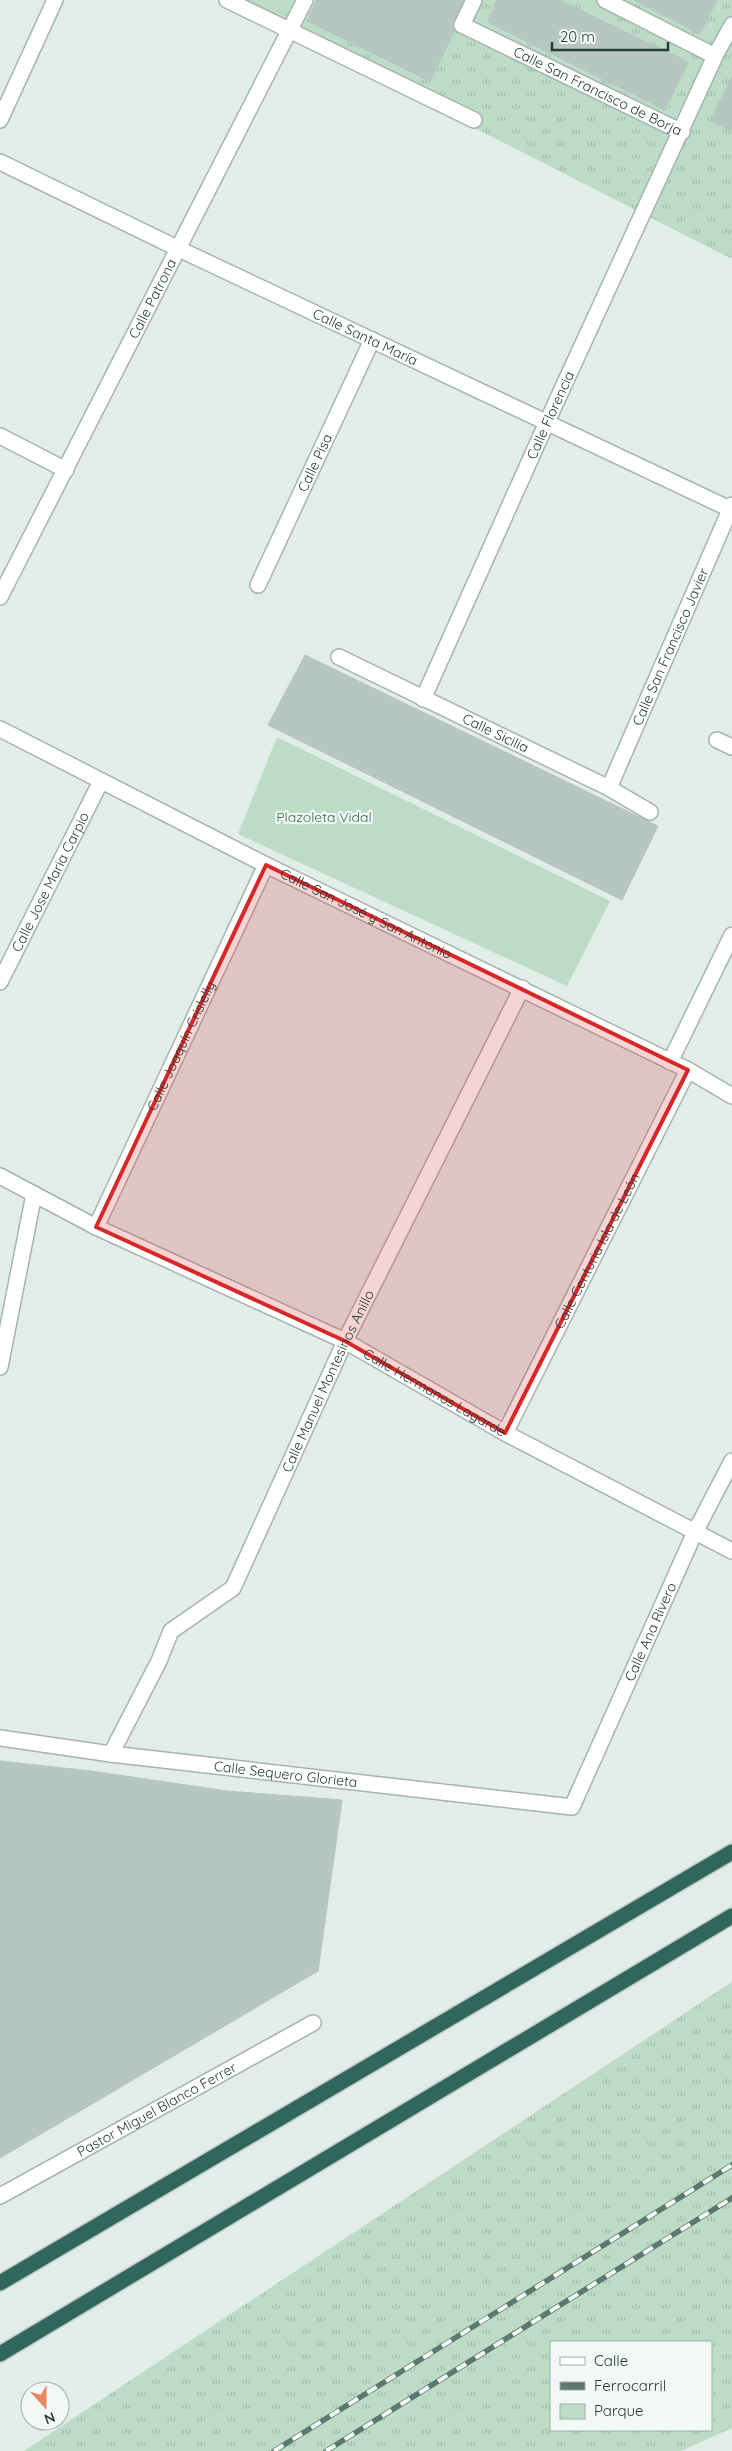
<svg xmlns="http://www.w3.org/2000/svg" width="732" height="2451" font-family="Quicksand,sans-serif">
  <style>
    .grass { fill: url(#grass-tufts); fill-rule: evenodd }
    .park { fill: #bcdcc5 }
    .building { fill: #b7c6c1; stroke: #b5c5bf }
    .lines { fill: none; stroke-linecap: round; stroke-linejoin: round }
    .pedestrian-casing { stroke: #a5b4af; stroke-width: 18 }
    .minor-casing { stroke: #a5b4af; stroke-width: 18 }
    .tertiary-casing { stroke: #a5b4af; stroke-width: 18 }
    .motorway-casing { stroke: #c1c8c7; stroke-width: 18 }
    .pedestrian { stroke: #fff; stroke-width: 15 }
    .minor { stroke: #fff; stroke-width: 15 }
    .tertiary { stroke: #fff; stroke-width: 15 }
    .motorway { stroke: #30675d; stroke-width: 15 }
    .rail-casing { stroke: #5d7771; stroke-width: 5.5 }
    .rail { stroke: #f2f8f5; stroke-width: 4; stroke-dasharray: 11; stroke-linecap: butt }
    .marked { fill: #d62828; fill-opacity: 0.2; stroke: #d62828; stroke-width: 4; stroke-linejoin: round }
    .labels { text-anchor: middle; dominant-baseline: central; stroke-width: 4.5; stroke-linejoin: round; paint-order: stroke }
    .street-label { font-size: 14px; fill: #233c36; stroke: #f2f8f5 }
    .park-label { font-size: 14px; fill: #2f714a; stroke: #f2f8f5 }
  </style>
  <defs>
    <pattern id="grass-tufts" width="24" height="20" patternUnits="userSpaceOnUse" patternTransform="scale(1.25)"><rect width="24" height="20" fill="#bcdcc5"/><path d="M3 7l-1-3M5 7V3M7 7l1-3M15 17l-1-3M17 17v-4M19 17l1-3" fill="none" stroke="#a1beaa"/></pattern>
  </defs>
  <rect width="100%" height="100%" fill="#e2ece8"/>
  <g class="grass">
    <polygon points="223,0 732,0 732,259"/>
    <path d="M732,1982V2428L681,2451H24ZM551,2342H711V2430H551Z"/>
  </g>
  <g class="park">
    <polygon points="244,0 297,0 287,22"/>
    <polygon points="277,737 610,901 567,986 238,834"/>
  </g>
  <g class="building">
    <polygon points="317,0 367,0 450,40 430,81 307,21"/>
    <polygon points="367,0 469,0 450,40"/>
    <polygon points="497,0 559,0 688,62 665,110 488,22"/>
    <polygon points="634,0 717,0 700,34"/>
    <polygon points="732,77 732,131 710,121"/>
    <polygon points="305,655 658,826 622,900 268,725"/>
    <polygon points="0,1761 91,1771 81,1867 0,1858"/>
    <polygon points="91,1771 227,1791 218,1864 83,1850"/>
    <polygon points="227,1791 342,1800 318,1971 208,1962"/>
    <polygon points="83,1850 218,1864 208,1962 0,2083 0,1858 81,1867"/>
    <polygon points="208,1962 318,1971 0,2158 0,2083"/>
  </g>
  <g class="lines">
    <g class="pedestrian-casing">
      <g id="pedestrian">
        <polyline points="462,25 474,0"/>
        <polyline points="695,1532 732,1461"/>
      </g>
    </g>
    <g class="minor-casing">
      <g id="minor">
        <polyline points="227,0 474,120"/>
        <polyline points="605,0 715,56"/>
        <path id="s1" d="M462,25L682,132"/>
        <polyline points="0,120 55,0"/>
        <path id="s2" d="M0,162L179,249L732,510"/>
        <polyline points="0,436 66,470"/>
        <path id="s3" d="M258,585L372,340"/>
        <path id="s4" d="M0,597L305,0"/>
        <path id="s5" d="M339,657L609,788L650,812"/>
        <path id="s6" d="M423,699L547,422L715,56L732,25"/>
        <polyline points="717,740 732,747"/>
        <path id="s7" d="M609,788L732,505"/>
        <path id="s8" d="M0,982L101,781"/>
        <polyline points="670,1062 732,935"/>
        <path id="s9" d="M0,1176L96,1227L345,1341L505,1433L732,1551"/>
        <path id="s10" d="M96,1227L266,865"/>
        <polyline points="0,1367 34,1194"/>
        <path id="s11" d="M505,1433L688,1070"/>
        <path id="s12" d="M0,1738L111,1754L572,1807L695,1532"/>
        <path id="s13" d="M111,1754L159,1661L171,1631L233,1588L345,1341L522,988"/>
        <path id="s14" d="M0,2196L313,2023"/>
      </g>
    </g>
    <g class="tertiary-casing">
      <g id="tertiary">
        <path id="s15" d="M0,729L266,865L688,1070L732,1096"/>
      </g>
    </g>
    <g class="motorway-casing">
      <g id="motorway">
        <polyline points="0,2283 732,1852"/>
        <polyline points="0,2354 732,1916"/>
      </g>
    </g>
    <use href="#pedestrian" class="pedestrian"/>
    <use href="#minor" class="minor"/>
    <use href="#tertiary" class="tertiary"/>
    <use href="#motorway" class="motorway"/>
    <g class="rail-casing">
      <g id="rail">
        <polyline points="274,2451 732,2165"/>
        <polyline points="326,2451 732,2198"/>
      </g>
    </g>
    <use href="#rail" class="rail"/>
  </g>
  <path class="marked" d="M266,865L688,1070L505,1433L345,1341L96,1227Z"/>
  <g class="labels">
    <g class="street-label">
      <text stroke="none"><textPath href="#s1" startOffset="151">Calle San Francisco de Borja</textPath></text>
      <text stroke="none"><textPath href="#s4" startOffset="335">Calle Patrona</textPath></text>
      <text stroke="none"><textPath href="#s2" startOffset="405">Calle Santa María</textPath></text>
      <text stroke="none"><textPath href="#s6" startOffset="311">Calle Florencia</textPath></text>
      <text stroke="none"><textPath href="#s3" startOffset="135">Calle Pisa</textPath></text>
      <text stroke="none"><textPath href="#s7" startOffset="154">Calle San Francisco Javier</textPath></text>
      <text stroke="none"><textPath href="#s5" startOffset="174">Calle Sicilia</textPath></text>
      <text stroke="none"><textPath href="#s8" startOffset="112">Calle Jose Maria Carpio</textPath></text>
      <text stroke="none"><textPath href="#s15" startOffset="410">Calle San José y San Antonio</textPath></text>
      <text stroke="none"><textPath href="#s10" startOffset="200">Calle Joaquín Crislelly</textPath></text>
      <text stroke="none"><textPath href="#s11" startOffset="204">Calle Centuria Isla de León</textPath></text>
      <text stroke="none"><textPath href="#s13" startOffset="440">Calle Manuel Montesinos Anillo</textPath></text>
      <text stroke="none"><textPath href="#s9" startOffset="486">Calle Hermanos Lagarde</textPath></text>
      <text stroke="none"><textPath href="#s12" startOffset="768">Calle Ana Rivero</textPath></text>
      <text stroke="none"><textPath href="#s12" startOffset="288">Calle Sequero Glorieta</textPath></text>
      <text stroke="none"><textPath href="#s14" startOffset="179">Pastor Miguel Blanco Ferrer</textPath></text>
    </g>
    <g class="park-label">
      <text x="324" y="817">Plazoleta Vidal</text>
    </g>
  </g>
  <rect x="550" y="2341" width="162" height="90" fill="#f2f8f5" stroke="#9fada9"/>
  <rect x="560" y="2357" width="25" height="8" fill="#ffffff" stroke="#9fada9"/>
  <text x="594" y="2366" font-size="15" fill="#233c36">Calle</text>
  <rect x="560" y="2382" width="25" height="8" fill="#5d7771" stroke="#9fada9"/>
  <text x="594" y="2391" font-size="15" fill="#233c36">Ferrocarril</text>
  <rect x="560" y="2404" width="25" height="15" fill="#bcdcc5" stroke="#9fada9"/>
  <text x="594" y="2416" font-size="15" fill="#233c36">Parque</text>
  <g transform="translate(45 2406) rotate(159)"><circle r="24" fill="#f2f8f5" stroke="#9fada9"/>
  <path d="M0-4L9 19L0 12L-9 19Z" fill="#eb8660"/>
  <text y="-8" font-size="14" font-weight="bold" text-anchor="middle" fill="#233c36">N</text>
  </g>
  <path d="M552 42v8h116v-8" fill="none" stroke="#233c36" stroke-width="2.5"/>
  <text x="560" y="42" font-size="15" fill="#233c36" stroke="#f2f8f5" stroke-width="4" paint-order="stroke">20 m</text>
</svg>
